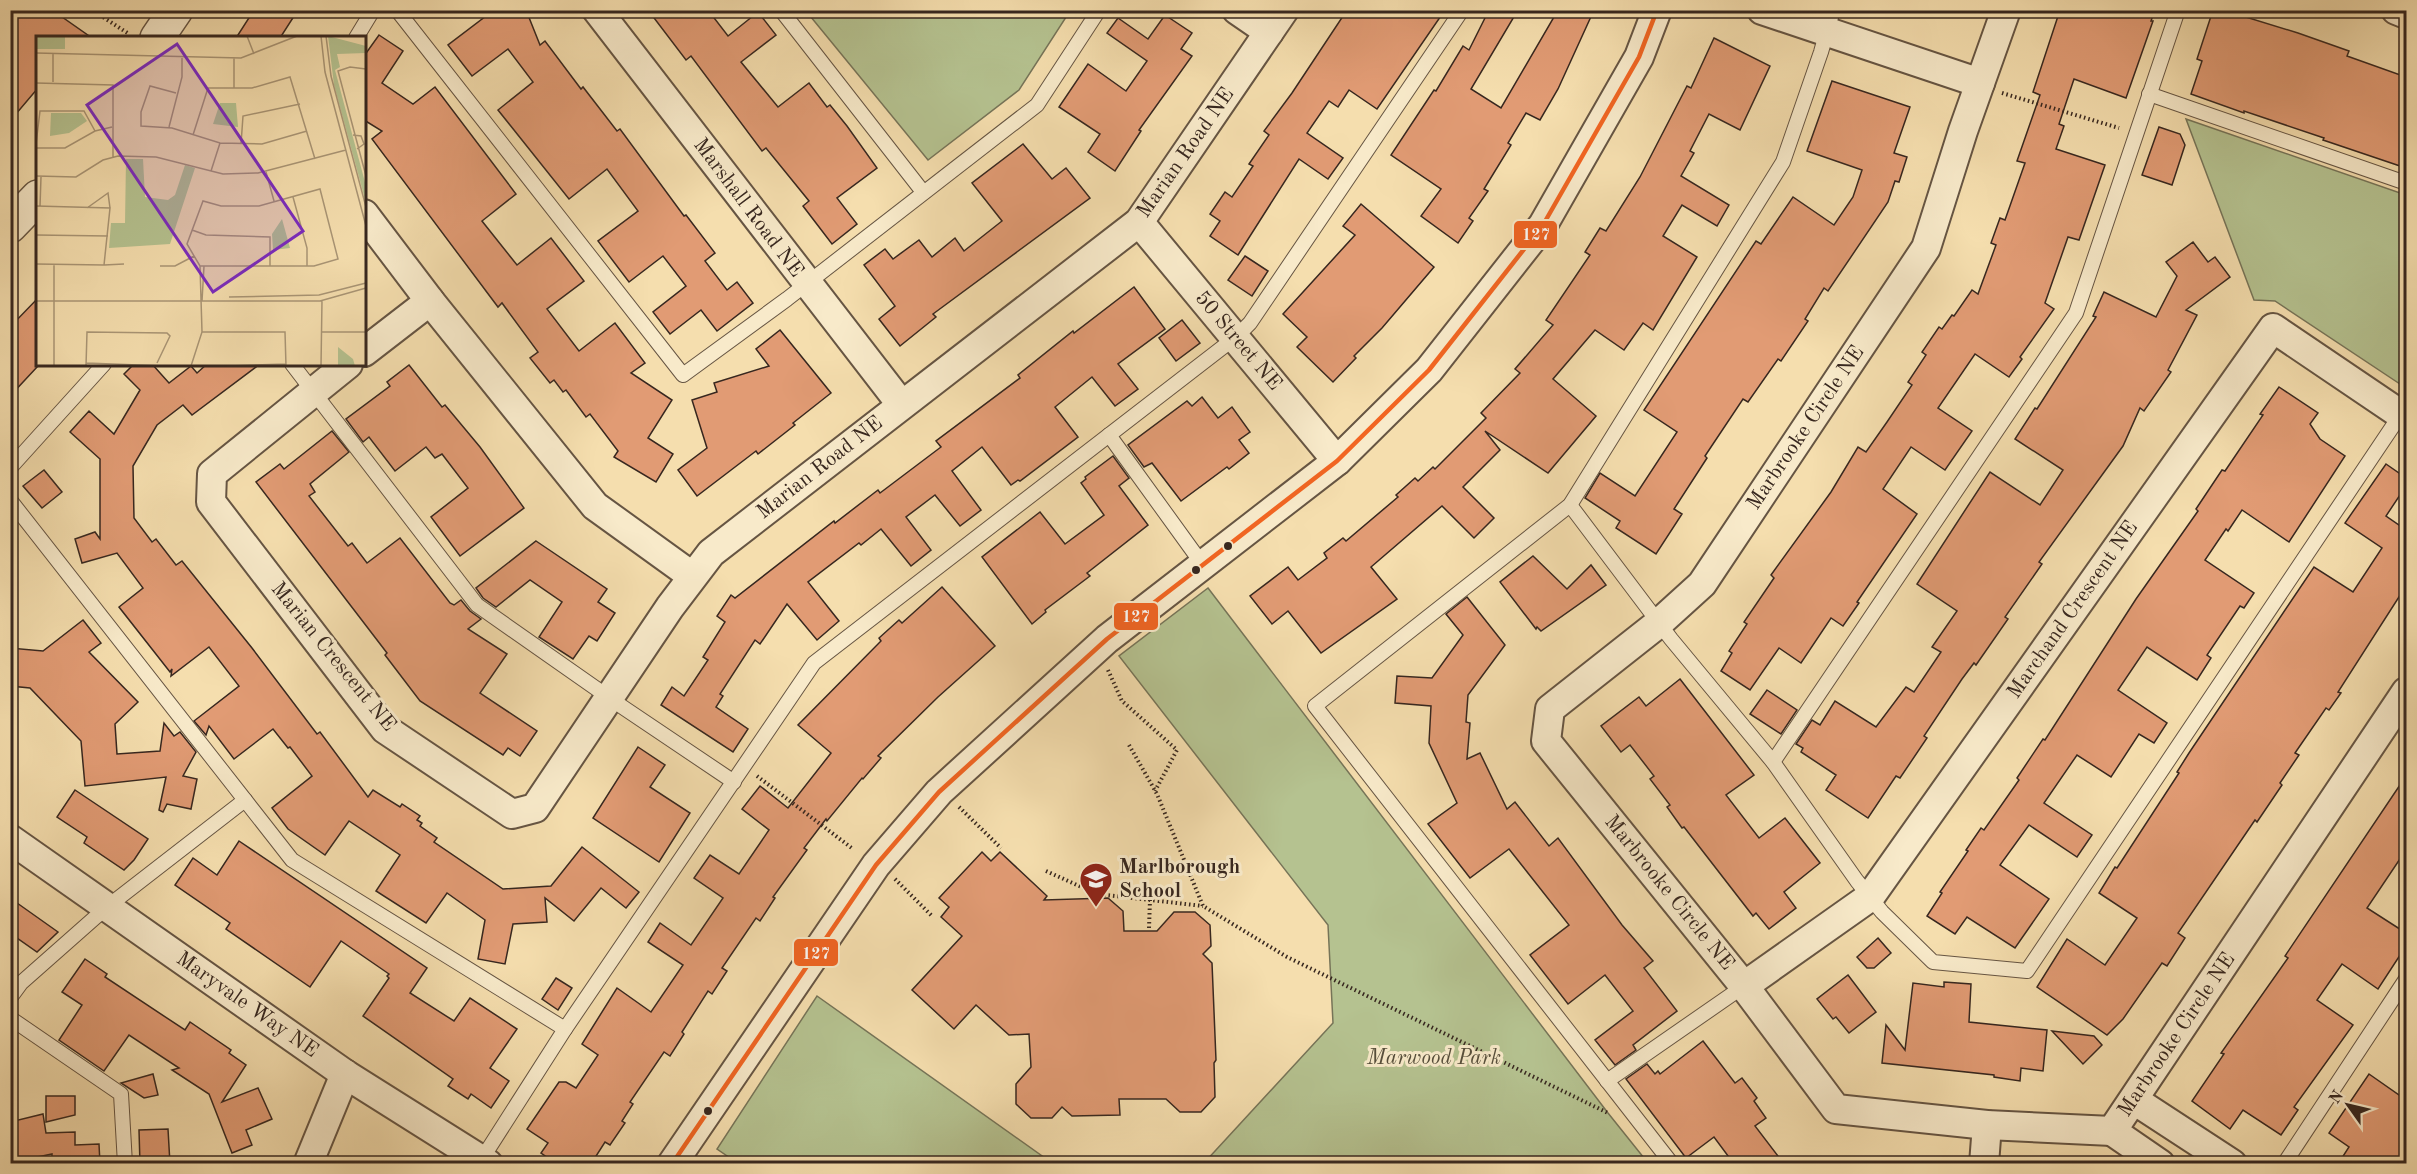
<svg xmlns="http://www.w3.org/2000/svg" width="2417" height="1174" font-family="'Old Standard TT',serif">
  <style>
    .green { fill: #b5c290; stroke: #767458; stroke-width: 1.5 }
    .building { fill: #e19b74; stroke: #37271f; stroke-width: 1.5 }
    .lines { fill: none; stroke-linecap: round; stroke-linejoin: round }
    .service-casing { stroke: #665543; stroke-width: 16 }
    .minor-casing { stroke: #665543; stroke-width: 32 }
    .tertiary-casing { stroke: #665543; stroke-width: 36 }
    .path { stroke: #37271f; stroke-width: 4; stroke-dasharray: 1.5 3; stroke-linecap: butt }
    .service { stroke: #f8eaca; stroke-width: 14 }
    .minor { stroke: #f8eaca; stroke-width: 28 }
    .tertiary { stroke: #f8eaca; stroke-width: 33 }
    .bus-1-casing { stroke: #f8eaca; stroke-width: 9 }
    .bus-1 { stroke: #f26522; stroke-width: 4.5 }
    .bus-dot { fill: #37271f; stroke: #f8eaca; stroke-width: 2 }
    .labels { text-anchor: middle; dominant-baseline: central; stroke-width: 6; stroke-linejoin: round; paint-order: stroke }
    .street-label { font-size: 21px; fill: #37271f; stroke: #f8eaca }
    .poi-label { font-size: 21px; font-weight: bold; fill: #37271f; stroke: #f8eaca; text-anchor: start }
    .park-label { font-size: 21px; font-style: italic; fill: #564e3b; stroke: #f8eaca }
    .inset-road { fill: none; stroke: #a99575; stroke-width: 1.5 }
    .view { fill: #7b2cbf; fill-opacity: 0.15; stroke: #7b2cbf; stroke-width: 3 }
    .inset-edge { fill: none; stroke: #37271f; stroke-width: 3 }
    .line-badge { stroke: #f8eaca; stroke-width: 2 }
    .badge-label { font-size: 16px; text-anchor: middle; font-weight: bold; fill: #fff }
  </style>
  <rect width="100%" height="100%" fill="#f5deae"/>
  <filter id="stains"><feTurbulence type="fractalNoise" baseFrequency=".00333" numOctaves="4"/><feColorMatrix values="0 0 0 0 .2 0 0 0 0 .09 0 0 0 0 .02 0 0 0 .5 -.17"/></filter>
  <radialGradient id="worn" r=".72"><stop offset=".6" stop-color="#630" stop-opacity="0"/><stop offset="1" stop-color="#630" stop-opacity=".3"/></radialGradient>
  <g class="green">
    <polygon points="806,11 1070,11 1019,90 928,160"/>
    <polygon points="2186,119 2406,195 2406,381 2403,386 2275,301 2254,300"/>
    <polygon points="1208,588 1608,1113 1648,1163 1204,1163 1333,1023 1328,925 1119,656"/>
    <polygon points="817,996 1052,1163 739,1164 717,1149"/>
  </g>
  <g class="building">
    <polygon points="10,10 52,10 92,38 38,38 38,88 10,121"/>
    <polygon points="254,10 298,10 280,38 236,38"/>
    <polygon points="494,10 526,10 540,45 545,41 581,89 583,87 617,131 620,129 684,216 686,215 715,253 705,261 727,290 737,282 753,303 717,331 701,310 670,334 653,312 686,286 663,256 629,282 598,241 638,211 607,169 569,199 498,110 533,82 508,49 472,76 448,45"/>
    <polygon points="648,10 708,10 728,36 758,12 776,35 741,62 778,107 809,83 827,107 830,105 847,126 877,168 837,198 857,224 832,244 803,206 809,201 766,148 762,151 691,56 686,60"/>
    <polygon points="1347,10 1445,10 1377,109 1349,90 1338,107 1329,101 1307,133 1343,158 1328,179 1299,159 1238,255 1210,236 1220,221 1210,214 1225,192 1232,197 1253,166 1249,164 1269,135 1264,131 1292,93"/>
    <polygon points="1489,10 1518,10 1471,89 1501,108 1558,10 1594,10 1558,89 1540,120 1526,113 1508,143 1511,145 1484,189 1488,191 1469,218 1473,221 1458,243 1421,216 1441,189 1391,155 1434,90 1436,91 1463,46 1469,50"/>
    <polygon points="2060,10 2155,10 2151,21 2153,21 2126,98 2074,79 2059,124 2064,126 2056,149 2105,165 2079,240 2068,237 2045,303 2054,309 2020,357 2022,359 2009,377 1975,354 1938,408 1972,431 1945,470 1911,447 1883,489 1917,514 1857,602 1859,603 1843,626 1831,618 1801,663 1779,648 1750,690 1721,671 1732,653 1729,651 1747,624 1744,622 1774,578 1771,575 1831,492 1858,447 1866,452 1887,422 1912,385 1908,382 1926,355 1922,352 1939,327 1942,329 1952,315 1954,316 1972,290 1978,294 1996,245 1991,243 2000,218 2005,220 2025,163 2017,161 2040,95 2033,92"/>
    <polygon points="2213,10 2223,10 2298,33 2349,51 2347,56 2406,77 2406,147 2400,166 2323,140 2324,138 2244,111 2244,113 2191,94 2202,61 2197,59"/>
    <polygon points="1165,15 1192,33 1181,49 1192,56 1139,130 1141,131 1115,171 1088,152 1100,134 1059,107 1088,64 1126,91 1147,61 1107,33 1118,18 1148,39"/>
    <polygon points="379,35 403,51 382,83 413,104 435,87 516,194 482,221 517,265 551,238 584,281 547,309 579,351 615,323 645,363 631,373 672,400 648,438 673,454 656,482 614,457 618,451 590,414 586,417 566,390 563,392 554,380 550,383 530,358 538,352 502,303 498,307 372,139 382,131 364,120 364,56"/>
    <polygon points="1714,38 1770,66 1740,130 1709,114 1690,151 1694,153 1681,176 1729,205 1717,226 1682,205 1663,236 1697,257 1653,330 1643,323 1624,350 1595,330 1553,379 1596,416 1548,473 1485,431 1500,450 1463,487 1494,518 1474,538 1442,506 1371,567 1397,599 1321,653 1288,611 1272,624 1250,596 1288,567 1298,580 1327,558 1324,553 1343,538 1346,541 1398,497 1396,495 1415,478 1418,481 1433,467 1435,469 1486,418 1481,413 1520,373 1515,369 1553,325 1546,320 1590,255 1585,252 1600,228 1606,231 1640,177 1687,86 1691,88"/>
    <polygon points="1832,81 1910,107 1894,153 1907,157 1899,182 1895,181 1888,202 1828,291 1824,288 1805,319 1808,321 1781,361 1778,359 1748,402 1743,399 1705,456 1707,458 1674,509 1682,514 1656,554 1616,528 1620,521 1585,498 1600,473 1635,496 1677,432 1644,410 1756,241 1761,244 1793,197 1834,225 1853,197 1862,170 1807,151"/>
    <polygon points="2159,127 2180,134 2185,145 2172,185 2142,175"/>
    <polygon points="1023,144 1052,179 1066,168 1090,198 933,314 936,317 900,346 879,319 895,306 864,265 885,249 893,259 919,240 932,257 955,238 964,251 1002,221 972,183"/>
    <polygon points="1361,204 1434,267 1382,328 1354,356 1356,358 1333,382 1297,347 1307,337 1283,314 1355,235 1343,226"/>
    <polygon points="2193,242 2208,262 2215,257 2230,277 2186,310 2197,315 2168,370 2171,372 2144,411 2140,408 2123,446 2039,562 2042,564 2005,617 2008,619 1976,665 1974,663 1962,679 1924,736 1927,738 1900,778 1896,776 1868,818 1826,790 1836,775 1801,752 1803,748 1796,744 1812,720 1820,725 1835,701 1876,727 1906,687 1914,692 1941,652 1932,647 1957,611 1917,584 1990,472 2040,505 2063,470 2015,439 2035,408 2037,409 2096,317 2093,316 2104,292 2156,317 2177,276 2166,262"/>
    <polygon points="1245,256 1268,271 1252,296 1228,280"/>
    <polygon points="1134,287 1165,329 1118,364 1138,389 1115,406 1092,377 1055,407 1078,437 1020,481 1018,480 1011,485 982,447 952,471 981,510 960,526 935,495 906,517 931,550 911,566 881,529 861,545 859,543 808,582 839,621 817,640 787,604 760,644 755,640 720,694 723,696 716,707 748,729 733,752 661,705 672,687 684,696 708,660 703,657 725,622 717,616 731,595 735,598 834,521 835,523 878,490 880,493 941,447 936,441 1020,378 1018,375 1073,331 1074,333"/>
    <polygon points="38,298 38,366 10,396 10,327"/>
    <polygon points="1182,320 1200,343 1176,361 1159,338"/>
    <polygon points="780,330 831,393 793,423 795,425 758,454 756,451 697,496 678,470 707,448 692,400 717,392 714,383 769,366 756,349"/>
    <polygon points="134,364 152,364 169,383 191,366 197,373 207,364 260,364 192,415 183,405 157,425 133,466 134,518 152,542 156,539 176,565 182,561 252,648 317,734 320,732 368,797 373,790 400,807 402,804 420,816 417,820 422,823 420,826 437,838 434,842 503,889 551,886 582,847 639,892 626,908 601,888 574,921 545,898 547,922 513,924 505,964 478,959 485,920 447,893 426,923 376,891 400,855 349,821 325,855 288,829 272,808 312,776 290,747 288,748 273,729 234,759 209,726 206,735 194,721 239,686 209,647 171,676 172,669 170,672 119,607 143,588 117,553 82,563 75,539 95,532 100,539 100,459 70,432 89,411 114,434 140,390 124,374"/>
    <polygon points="409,365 442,407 445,405 480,447 524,508 460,556 431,517 468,488 442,454 435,458 426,447 395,471 369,437 363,442 346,419 390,386 387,382"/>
    <polygon points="2279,387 2318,413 2310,424 2320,439 2345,456 2289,542 2242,510 2228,531 2226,529 2205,560 2254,593 2244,608 2240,606 2207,655 2211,658 2197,680 2147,647 2118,690 2167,723 2154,743 2139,734 2111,777 2077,755 2044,803 2092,835 2077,857 2029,825 2000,865 2049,899 2015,948 1967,917 1955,934 1927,916 1942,893 1940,892 1968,851 1966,850 1981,828 1984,830 2019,780 2017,778 2043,739 2045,740 2136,599 2198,511 2196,509 2222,470 2225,471 2263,415 2260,414"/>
    <polygon points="1202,397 1218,418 1232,407 1250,432 1239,440 1249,453 1229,469 1227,467 1181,501 1152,463 1144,467 1128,445 1187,401 1192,406"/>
    <polygon points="332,431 349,452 310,484 315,492 309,496 348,546 352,543 367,563 400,538 450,603 454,605 461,600 470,611 481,619 468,629 507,654 480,693 537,731 520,756 508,748 503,755 420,701 385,655 387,653 256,482 280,464 284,469"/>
    <polygon points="1113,456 1129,478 1119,486 1148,525 1087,573 1090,576 1045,610 1046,612 1032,624 982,557 1040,512 1065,544 1104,515 1081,483 1086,479 1085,477"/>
    <polygon points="2386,464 2406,478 2406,486 2386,516 2406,530 2406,586 2338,692 2341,693 2329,710 2326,708 2295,753 2299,755 2280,783 2282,785 2257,822 2255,820 2178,933 2185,938 2167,966 2162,963 2123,1019 2107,1035 2037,987 2067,939 2105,965 2137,918 2099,893 2115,867 2117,868 2179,773 2177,772 2189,753 2314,567 2353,592 2382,548 2345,523"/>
    <polygon points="44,470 62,492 42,508 23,486"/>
    <polygon points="536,541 607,589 598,602 615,613 597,641 589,636 573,659 539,637 562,602 530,580 496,607 483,598 476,588"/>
    <polygon points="1533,556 1567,589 1591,565 1606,585 1541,631 1537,627 1536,629 1500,582"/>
    <polygon points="942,587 995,646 938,697 878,756 881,758 863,779 862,778 827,821 826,819 804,848 807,850 773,897 775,898 760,921 756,918 722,968 727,971 712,994 708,991 682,1032 684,1034 670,1056 664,1052 630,1102 633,1104 622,1121 625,1123 610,1145 605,1142 591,1164 557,1164 541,1153 548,1143 527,1129 559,1082 566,1082 576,1088 598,1055 582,1044 617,988 651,1012 683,965 648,942 660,923 691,945 723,898 694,878 710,855 739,874 769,830 742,809 760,786 788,808 831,753 798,725 881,641 879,638 899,620 902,623"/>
    <polygon points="1467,597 1505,645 1468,695 1466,722 1470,723 1467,759 1480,753 1507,809 1515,802 1549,846 1558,838 1622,925 1653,961 1644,968 1677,1011 1633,1045 1636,1050 1615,1065 1595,1040 1633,1011 1605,975 1568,1004 1530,955 1569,925 1509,849 1470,878 1428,824 1457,803 1429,743 1431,706 1395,703 1397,676 1432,678 1463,635 1446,614"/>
    <polygon points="83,620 101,643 89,652 138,702 115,724 117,754 160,751 164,723 174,736 180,732 196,752 183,776 197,779 191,809 167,804 163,812 159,810 166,777 85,786 81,741 30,688 10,686 10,648 43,651"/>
    <polygon points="1680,679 1754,775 1726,795 1759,838 1785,818 1820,863 1784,892 1796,908 1769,929 1756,913 1753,916 1684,827 1682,828 1667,807 1670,805 1650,779 1654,776 1630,745 1621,752 1601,726 1639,697 1646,706"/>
    <polygon points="1767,690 1797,710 1781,734 1750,714"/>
    <polygon points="638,747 665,765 650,787 690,813 659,862 593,818"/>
    <polygon points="2406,776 2406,850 2367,908 2406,933 2406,946 2378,989 2342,964 2317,1000 2353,1025 2294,1107 2298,1110 2281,1135 2243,1110 2230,1129 2192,1101 2224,1054 2221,1053 2288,958 2285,956"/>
    <polygon points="75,790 148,839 134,860 124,870 84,843 87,837 57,817"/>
    <polygon points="239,841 427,968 410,993 454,1021 470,998 517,1029 490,1068 509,1081 491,1108 471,1094 468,1099 448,1086 453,1079 363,1016 389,978 387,976 389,974 341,941 310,987 226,929 230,923 175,885 193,858 217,875"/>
    <polygon points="982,852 991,861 1000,852 1047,896 1044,900 1108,898 1123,911 1124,931 1157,931 1174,912 1195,912 1210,925 1211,946 1203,954 1212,963 1216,1060 1214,1063 1215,1097 1201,1112 1180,1112 1166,1099 1119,1099 1120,1115 1072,1116 1062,1107 1052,1118 1031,1118 1016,1104 1016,1084 1031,1067 1029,1034 1009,1035 976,1005 954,1029 912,990 962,936 941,917 949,907 939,898"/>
    <polygon points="10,898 58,932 37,952 10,933"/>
    <polygon points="1878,938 1891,953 1874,968 1867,968 1857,957"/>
    <polygon points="85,959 107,974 105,977 185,1030 190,1022 231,1050 229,1053 246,1065 222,1102 258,1088 272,1119 246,1130 252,1145 232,1153 209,1094 172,1070 179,1068 129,1035 104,1071 59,1040 82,1005 62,992"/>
    <polygon points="1848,975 1876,1012 1849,1033 1836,1017 1833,1019 1817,999"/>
    <polygon points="556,978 572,988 558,1010 542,999"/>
    <polygon points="1944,982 1971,984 1969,1022 2047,1030 2043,1071 2021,1068 2020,1081 1994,1077 1994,1075 1882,1063 1886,1025 1905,1050 1913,983 1944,987"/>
    <polygon points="2052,1031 2094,1036 2102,1045 2083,1064"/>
    <polygon points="1703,1041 1735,1083 1742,1078 1757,1098 1754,1101 1766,1118 1755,1126 1778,1156 1768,1164 1734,1164 1714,1137 1686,1158 1626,1079 1647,1064 1655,1074 1658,1071 1660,1074"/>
    <polygon points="153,1074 158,1095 144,1098 121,1083"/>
    <polygon points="2369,1074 2406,1100 2406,1156 2401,1164 2338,1164 2349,1147 2329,1133"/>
    <polygon points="46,1096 75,1096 75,1115 46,1122"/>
    <polygon points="43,1114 46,1133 75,1132 75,1145 99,1144 100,1164 52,1164 52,1154 14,1162 14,1158 10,1159 10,1122"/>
    <polygon points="168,1129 170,1164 140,1164 139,1130"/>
  </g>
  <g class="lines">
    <g class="service-casing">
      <g id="service">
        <polyline points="397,10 683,375 787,299 1037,105 1099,10"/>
        <polyline points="781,10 923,192"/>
        <polyline points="356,38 373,10"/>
        <polyline points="2149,94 2406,183"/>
        <polyline points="292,364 477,605 624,708 734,782"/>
        <polyline points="1109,435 1203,565"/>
        <polyline points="10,468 104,364"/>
        <polyline points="10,500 292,860 565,1029"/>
        <polyline points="1570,505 1671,639 1773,762 1857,881 1882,912 1933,962 2027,971 2403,411"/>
        <polyline points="1773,762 2076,313 2178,10"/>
        <polyline points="10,998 21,983 107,907 245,800"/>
        <polyline points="10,1018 121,1094 125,1164"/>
        <polyline points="1607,1081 1744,986"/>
        <polyline points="480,1162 565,1029 814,663 1236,337 1250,323 1462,10"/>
        <polyline points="1672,1164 1315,706 1570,505 1783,162 1821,52 1833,10"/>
        <polyline points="2284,1164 2406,979"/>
      </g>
    </g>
    <g class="minor-casing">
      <g id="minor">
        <polyline points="597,10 901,404"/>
        <polyline points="1237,10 1269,32"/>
        <polyline points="1762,10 1980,83"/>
        <polyline points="2006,10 1963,131 1926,248 1702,584 1659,623 1550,709 1546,741 1744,986 1836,1109 1987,1125 2112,1131 2406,692"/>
        <polyline points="2396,10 2406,14"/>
        <polyline points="364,214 430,301 595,506 692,576"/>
        <polyline points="1139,222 1337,461"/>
        <polyline points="364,352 430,301"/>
        <polyline points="348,364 212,474 211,502 385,729 512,814 535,808 670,607 711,553 1139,222 1284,10"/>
        <polyline points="10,839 345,1074 488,1164"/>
        <polyline points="1744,986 1870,897 2273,328 2406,418"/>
        <polyline points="2134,1100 2232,1164"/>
        <polyline points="2112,1131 2160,1164"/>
        <polyline points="308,1164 345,1074"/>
        <polyline points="672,1164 876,865 939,792 1107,639 1337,461 1429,370 1543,225 1639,57 1657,10"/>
        <polyline points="1984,1164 1987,1125"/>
      </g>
    </g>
    <g class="tertiary-casing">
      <g id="tertiary">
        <polyline points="157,38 176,10"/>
        <polyline points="10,226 38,197"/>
      </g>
    </g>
    <g class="path">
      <polyline points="92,10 129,34"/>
      <polyline points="2002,93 2119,128"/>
      <polyline points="1108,670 1122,701 1177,750 1155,791"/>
      <polyline points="1129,745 1157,794 1203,906 1287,957 1608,1113"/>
      <polyline points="757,776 853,849"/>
      <polyline points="959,807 1001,848"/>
      <polyline points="1046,871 1097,894 1203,906"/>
      <polyline points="895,879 933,917"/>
      <polyline points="1149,928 1150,900"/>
    </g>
    <use href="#service" class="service"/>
    <use href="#minor" class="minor"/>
    <use href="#tertiary" class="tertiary"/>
    <g class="bus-1-casing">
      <polyline id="bus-1" points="672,1164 876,865 939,792 1107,639 1337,461 1429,370 1543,225 1639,57 1657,10"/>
    </g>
    <use href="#bus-1" class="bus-1"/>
  </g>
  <defs>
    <g id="school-pin" transform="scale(1.725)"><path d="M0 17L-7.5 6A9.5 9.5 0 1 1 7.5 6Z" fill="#8f2418" stroke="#f8eaca"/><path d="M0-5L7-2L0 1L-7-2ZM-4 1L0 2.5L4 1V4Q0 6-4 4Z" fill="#fff"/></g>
  </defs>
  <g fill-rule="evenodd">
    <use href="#school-pin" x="1096" y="879"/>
  </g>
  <g class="bus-dot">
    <circle cx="1228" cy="546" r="5"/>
    <circle cx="1196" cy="570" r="5"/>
    <circle cx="708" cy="1111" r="5"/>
  </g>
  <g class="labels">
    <g class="street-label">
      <text transform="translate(1186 153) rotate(-55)">Marian Road NE</text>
      <text transform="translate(748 208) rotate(53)">Marshall Road NE</text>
      <text transform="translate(1238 341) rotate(50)">50 Street NE</text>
      <text transform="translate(1806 428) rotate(-56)">Marbrooke Circle NE</text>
      <text transform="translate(820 468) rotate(-38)">Marian Road NE</text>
      <text transform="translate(2073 610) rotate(-55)">Marchand Crescent NE</text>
      <text transform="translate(333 657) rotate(51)">Marian Crescent NE</text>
      <text transform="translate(1669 893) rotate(51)">Marbrooke Circle NE</text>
      <text transform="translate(247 1005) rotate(35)">Maryvale Way NE</text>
      <text transform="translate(2177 1035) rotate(-56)">Marbrooke Circle NE</text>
    </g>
    <g class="poi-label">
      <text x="1119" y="867">Marlborough<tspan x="1119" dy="24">School</tspan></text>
    </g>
    <g class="park-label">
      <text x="1434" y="1058">Marwood Park</text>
    </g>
  </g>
  <g transform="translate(36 36)">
    <rect width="330" height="330" fill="#f5deae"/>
    <path d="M0,0H29V13H0ZM292,0L330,10V17L301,18L304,31L299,34L330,150V167L298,49ZM184,67H200L202,91L177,88ZM15,77H45L51,85L33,97L14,100ZM90,123H107L109,161L132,164L139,159L149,129L159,132L134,208L73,212L75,187H89ZM246,183L254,212L237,214L236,198ZM302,311L317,323L319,330H302Z" fill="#b5c290"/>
    <path class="inset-road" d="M211,0L218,18M285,0L289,36L330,190M290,0L295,40L330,171M0,17L205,22L261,0M330,33L314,31L302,35L330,140M17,46V17M0,47L77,49V121M198,52V22M140,57L114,50L105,76V90L136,92L184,107L226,108L271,95M133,91L146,41V22M157,99L172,52H216L254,41L279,123M317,99L325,100L328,108L321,113M0,108L4,75H48L59,95M205,108L207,80L264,68M0,112H29L59,95L76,91M175,135L184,107M230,136L238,165M0,140L40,141L67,124L82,120L120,121L187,138L222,137L310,114M284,153L302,223L278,230H164L151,208L167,165L185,170H223ZM257,161L271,212V230M0,170L74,172L68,229L0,228M4,170L5,141M51,172L72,157L74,172M156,194L170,199L234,201V230M0,199L72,200M68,229L88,228M124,230H139L158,220M193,261L283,259L330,247M0,265H284L330,252M166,265L168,230M166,296H249L250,330M286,296H330M50,327L129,330M18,330V229M50,330L51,296L131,297L134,300L121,327M155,330L166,296L164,230M193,330L250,328M285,330L286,264"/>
    <path class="view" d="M141,8L267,195L177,256L51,69Z"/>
    <rect width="330" height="330" class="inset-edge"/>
  </g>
  <g class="line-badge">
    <rect x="1513" y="220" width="45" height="29" rx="6" fill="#f26522"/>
    <rect x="1113" y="602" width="46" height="29" rx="6" fill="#f26522"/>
    <rect x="793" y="938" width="46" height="29" rx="6" fill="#f26522"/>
  </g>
  <g class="badge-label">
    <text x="1536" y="240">127</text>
    <text x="1136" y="622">127</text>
    <text x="816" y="959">127</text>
  </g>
  <rect width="2417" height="1174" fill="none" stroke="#f5deae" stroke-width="36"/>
  <rect x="12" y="12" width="2393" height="1150" fill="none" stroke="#37271f" stroke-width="3"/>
  <rect x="18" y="18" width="2381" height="1138" fill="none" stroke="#37271f" stroke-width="1.5"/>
  <g transform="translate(2348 1105) rotate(304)" stroke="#f8eaca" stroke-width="4.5" paint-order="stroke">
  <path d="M0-4.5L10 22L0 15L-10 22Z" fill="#37271f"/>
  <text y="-9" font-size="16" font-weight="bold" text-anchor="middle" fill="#37271f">N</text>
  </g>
  <rect width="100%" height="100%" filter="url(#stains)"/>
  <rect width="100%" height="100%" fill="url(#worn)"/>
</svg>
